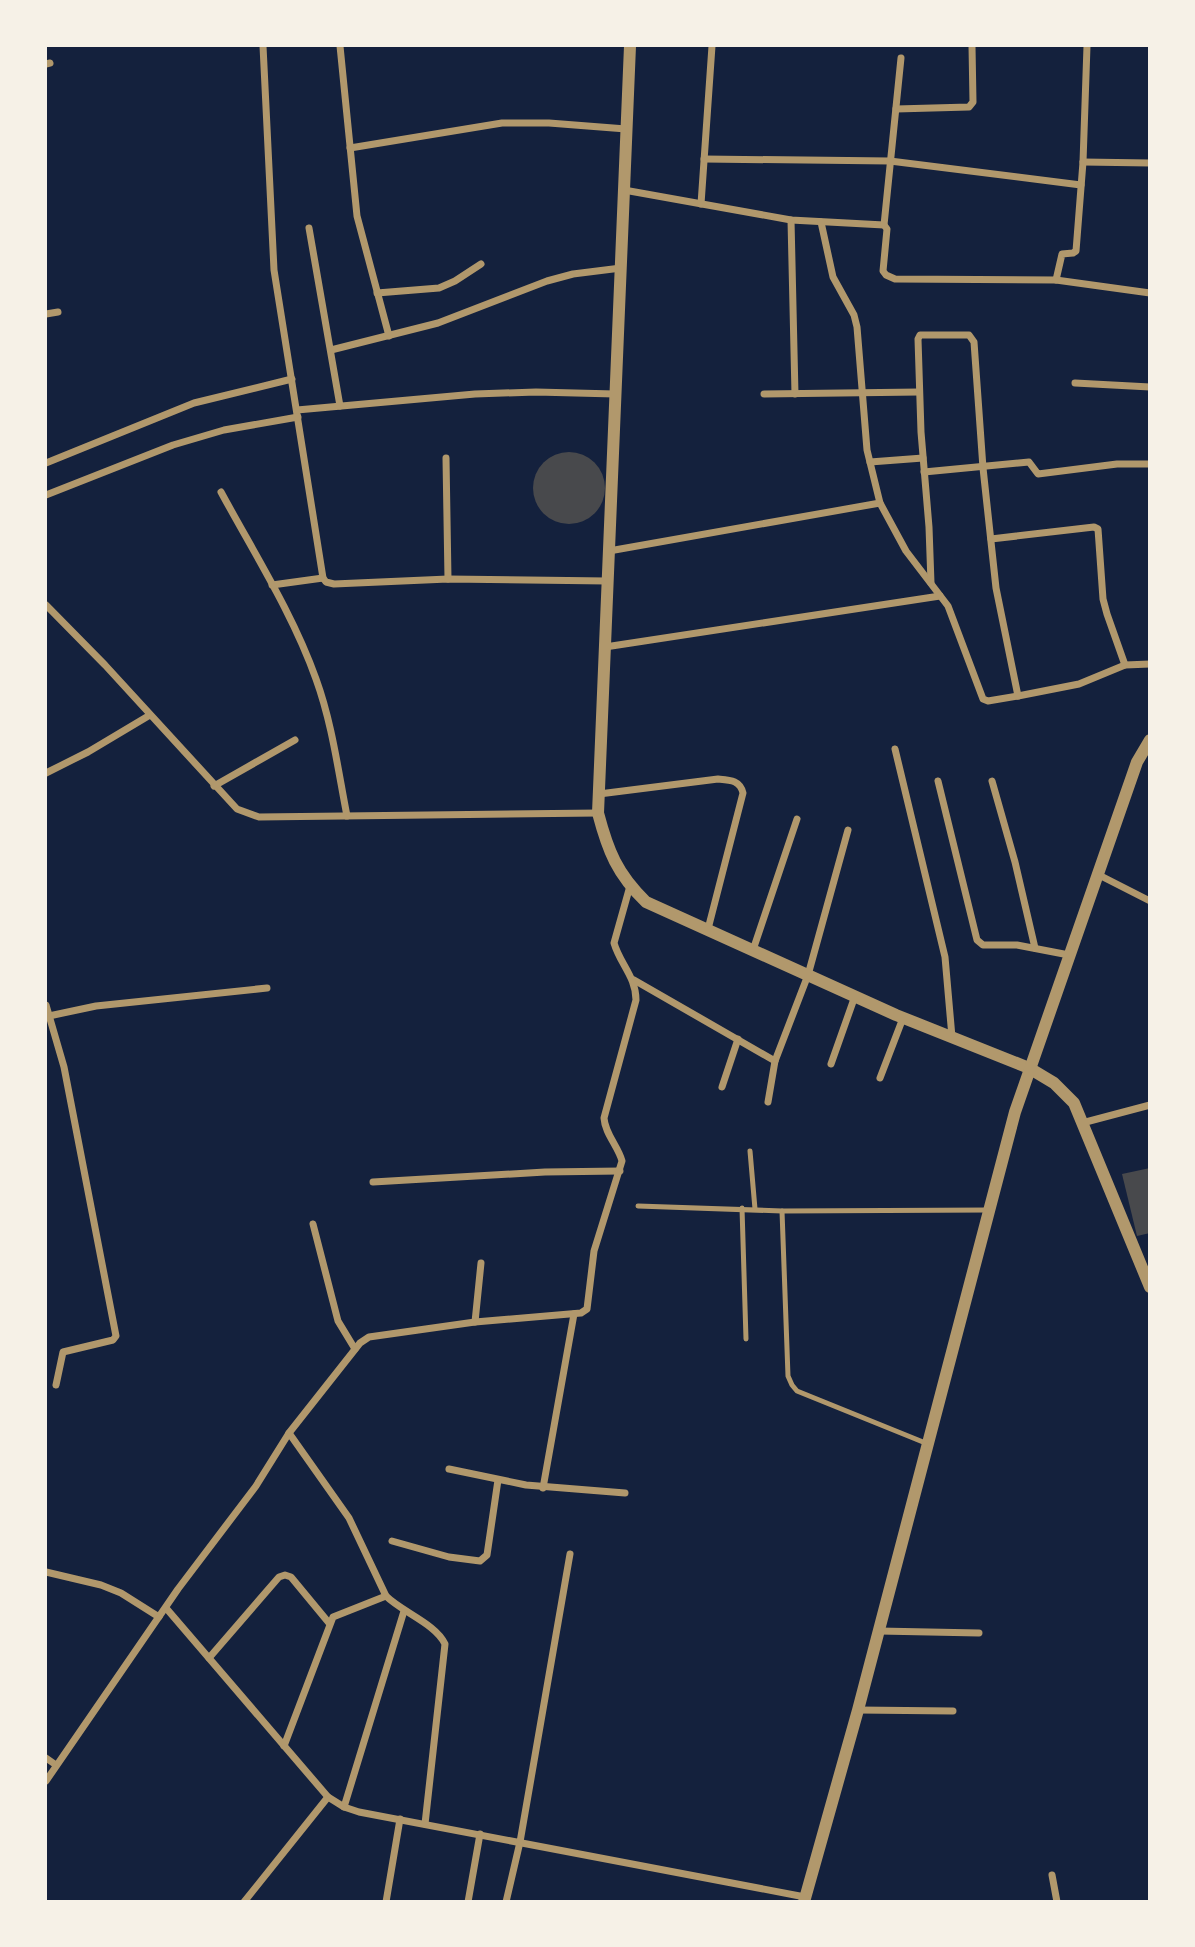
<svg xmlns="http://www.w3.org/2000/svg" width="1195" height="1947" font-family="Montserrat,sans-serif">
  <style>
    .building { fill: #48494c }
    .lines { fill: none; stroke-linecap: round; stroke-linejoin: round }
    .service { stroke: #b1986c; stroke-width: 5 }
    .minor { stroke: #b1986c; stroke-width: 7 }
    .tertiary { stroke: #b1986c; stroke-width: 12 }
  </style>
  <rect width="100%" height="100%" fill="#14213d"/>
  <g class="building">
    <circle cx="569" cy="488" r="36"/>
    <polygon points="1150,1168 1150,1233 1137,1236 1122,1174"/>
  </g>
  <g class="lines">
    <g class="service">
      <polyline points="750,1151 755,1209"/>
      <polyline points="638,1206 782,1211 989,1210"/>
      <polyline points="742,1208 746,1339"/>
      <polyline points="782,1211 788,1376 792,1385 797,1391 928,1444"/>
    </g>
    <g class="minor">
      <polyline points="263,46 274,270 323,578 326,582 334,584 448,579 607,581"/>
      <polyline points="340,46 357,216 389,336"/>
      <polyline points="46,64 50,63"/>
      <polyline points="896,109 969,107 973,102 972,46"/>
      <polyline points="350,148 502,123 549,123 626,129"/>
      <polyline points="704,159 890,161 1081,185"/>
      <polyline points="1083,162 1150,163"/>
      <polyline points="624,190 791,220 884,225 887,229 883,271 886,275 895,279 1056,280 1150,293"/>
      <polyline points="701,204 712,46"/>
      <polyline points="791,220 795,394"/>
      <polyline points="821,222 833,277 854,315 857,327 867,450 880,503 906,551 948,606 983,699 988,701 1018,696 1079,684 1125,665 1150,664"/>
      <polyline points="884,225 901,58"/>
      <polyline points="309,228 340,406"/>
      <polyline points="1056,280 1062,254 1073,253 1076,251 1083,162 1087,46"/>
      <polyline points="377,293 439,288 455,281 481,264"/>
      <polyline points="46,314 58,312"/>
      <polyline points="331,350 438,323 547,281 573,274 621,268"/>
      <polyline points="1075,383 1150,387"/>
      <polyline points="764,394 919,392"/>
      <polyline points="297,410 475,394 536,392 615,394"/>
      <polyline points="446,458 448,579"/>
      <polyline points="870,462 923,458"/>
      <polyline points="46,463 194,403 292,379"/>
      <polyline points="924,472 1029,462 1038,474 1117,464 1150,464"/>
      <path d="M221,492C254,553 293,614 316,679C332,723 338,770 347,816"/>
      <polyline points="46,495 173,445 224,430 298,417"/>
      <polyline points="991,539 1094,527 1098,529 1103,599 1107,614 1125,665"/>
      <polyline points="609,551 880,503"/>
      <polyline points="931,583 929,527 921,432 918,339 920,335 969,335 974,342 983,468 996,588 1018,696"/>
      <polyline points="272,585 323,578"/>
      <polyline points="46,605 105,665 237,809 259,817 598,813"/>
      <polyline points="605,647 940,596"/>
      <polyline points="895,749 945,957 952,1037"/>
      <polyline points="46,773 88,752 150,715"/>
      <polyline points="938,781 977,940 983,945 1017,945 1069,955"/>
      <polyline points="992,781 1015,862 1035,948"/>
      <polyline points="214,786 295,740"/>
      <path d="M599,794L718,779C730,780 740,780 743,793L708,929"/>
      <polyline points="1097,874 1150,901"/>
      <polyline points="753,950 797,819"/>
      <polyline points="634,980 775,1061"/>
      <polyline points="46,1005 64,1067 116,1336 113,1340 63,1352 56,1385"/>
      <polyline points="49,1016 96,1006 267,988"/>
      <polyline points="831,1064 855,996"/>
      <polyline points="880,1078 903,1018"/>
      <polyline points="722,1087 738,1039"/>
      <polyline points="768,1102 775,1061 808,975 848,830"/>
      <polyline points="1082,1123 1150,1105"/>
      <polyline points="373,1182 545,1172 620,1171"/>
      <polyline points="313,1224 338,1321 355,1349"/>
      <polyline points="475,1322 481,1263"/>
      <path d="M289,1433L349,1518L386,1596C402,1612 436,1624 445,1644L425,1824"/>
      <polyline points="449,1469 526,1485 625,1493"/>
      <polyline points="543,1488 574,1314"/>
      <polyline points="392,1541 449,1557 480,1561 487,1555 498,1480"/>
      <polyline points="46,1572 101,1585 121,1593 159,1617"/>
      <polyline points="166,1608 328,1797 344,1807 359,1812 805,1897"/>
      <polyline points="879,1631 979,1633"/>
      <polyline points="209,1658 279,1577 285,1575 291,1577 329,1623"/>
      <polyline points="858,1710 953,1711"/>
      <polyline points="284,1746 333,1617 386,1596"/>
      <polyline points="46,1758 56,1765"/>
      <path d="M46,1781L178,1589L256,1486L289,1433L360,1343L369,1337L475,1322L581,1313L587,1309L594,1251L622,1161C618,1146 605,1134 604,1118L636,1000C636,977 620,964 614,943L630,886"/>
      <polyline points="344,1807 404,1611"/>
      <polyline points="1052,1875 1057,1902"/>
      <polyline points="244,1902 328,1797"/>
      <polyline points="386,1902 400,1819"/>
      <polyline points="468,1902 480,1834"/>
      <polyline points="506,1902 520,1842 570,1554"/>
    </g>
    <g class="tertiary">
      <path d="M630,46L598,813C608,851 617,874 646,902L896,1015L1029,1068L1054,1083L1074,1103L1150,1287"/>
      <polyline points="804,1902 858,1710 1015,1112 1137,762 1150,740"/>
    </g>
  </g>
  <rect width="1195" height="1947" fill="none" stroke="#f6f1e7" stroke-width="94"/>
</svg>
